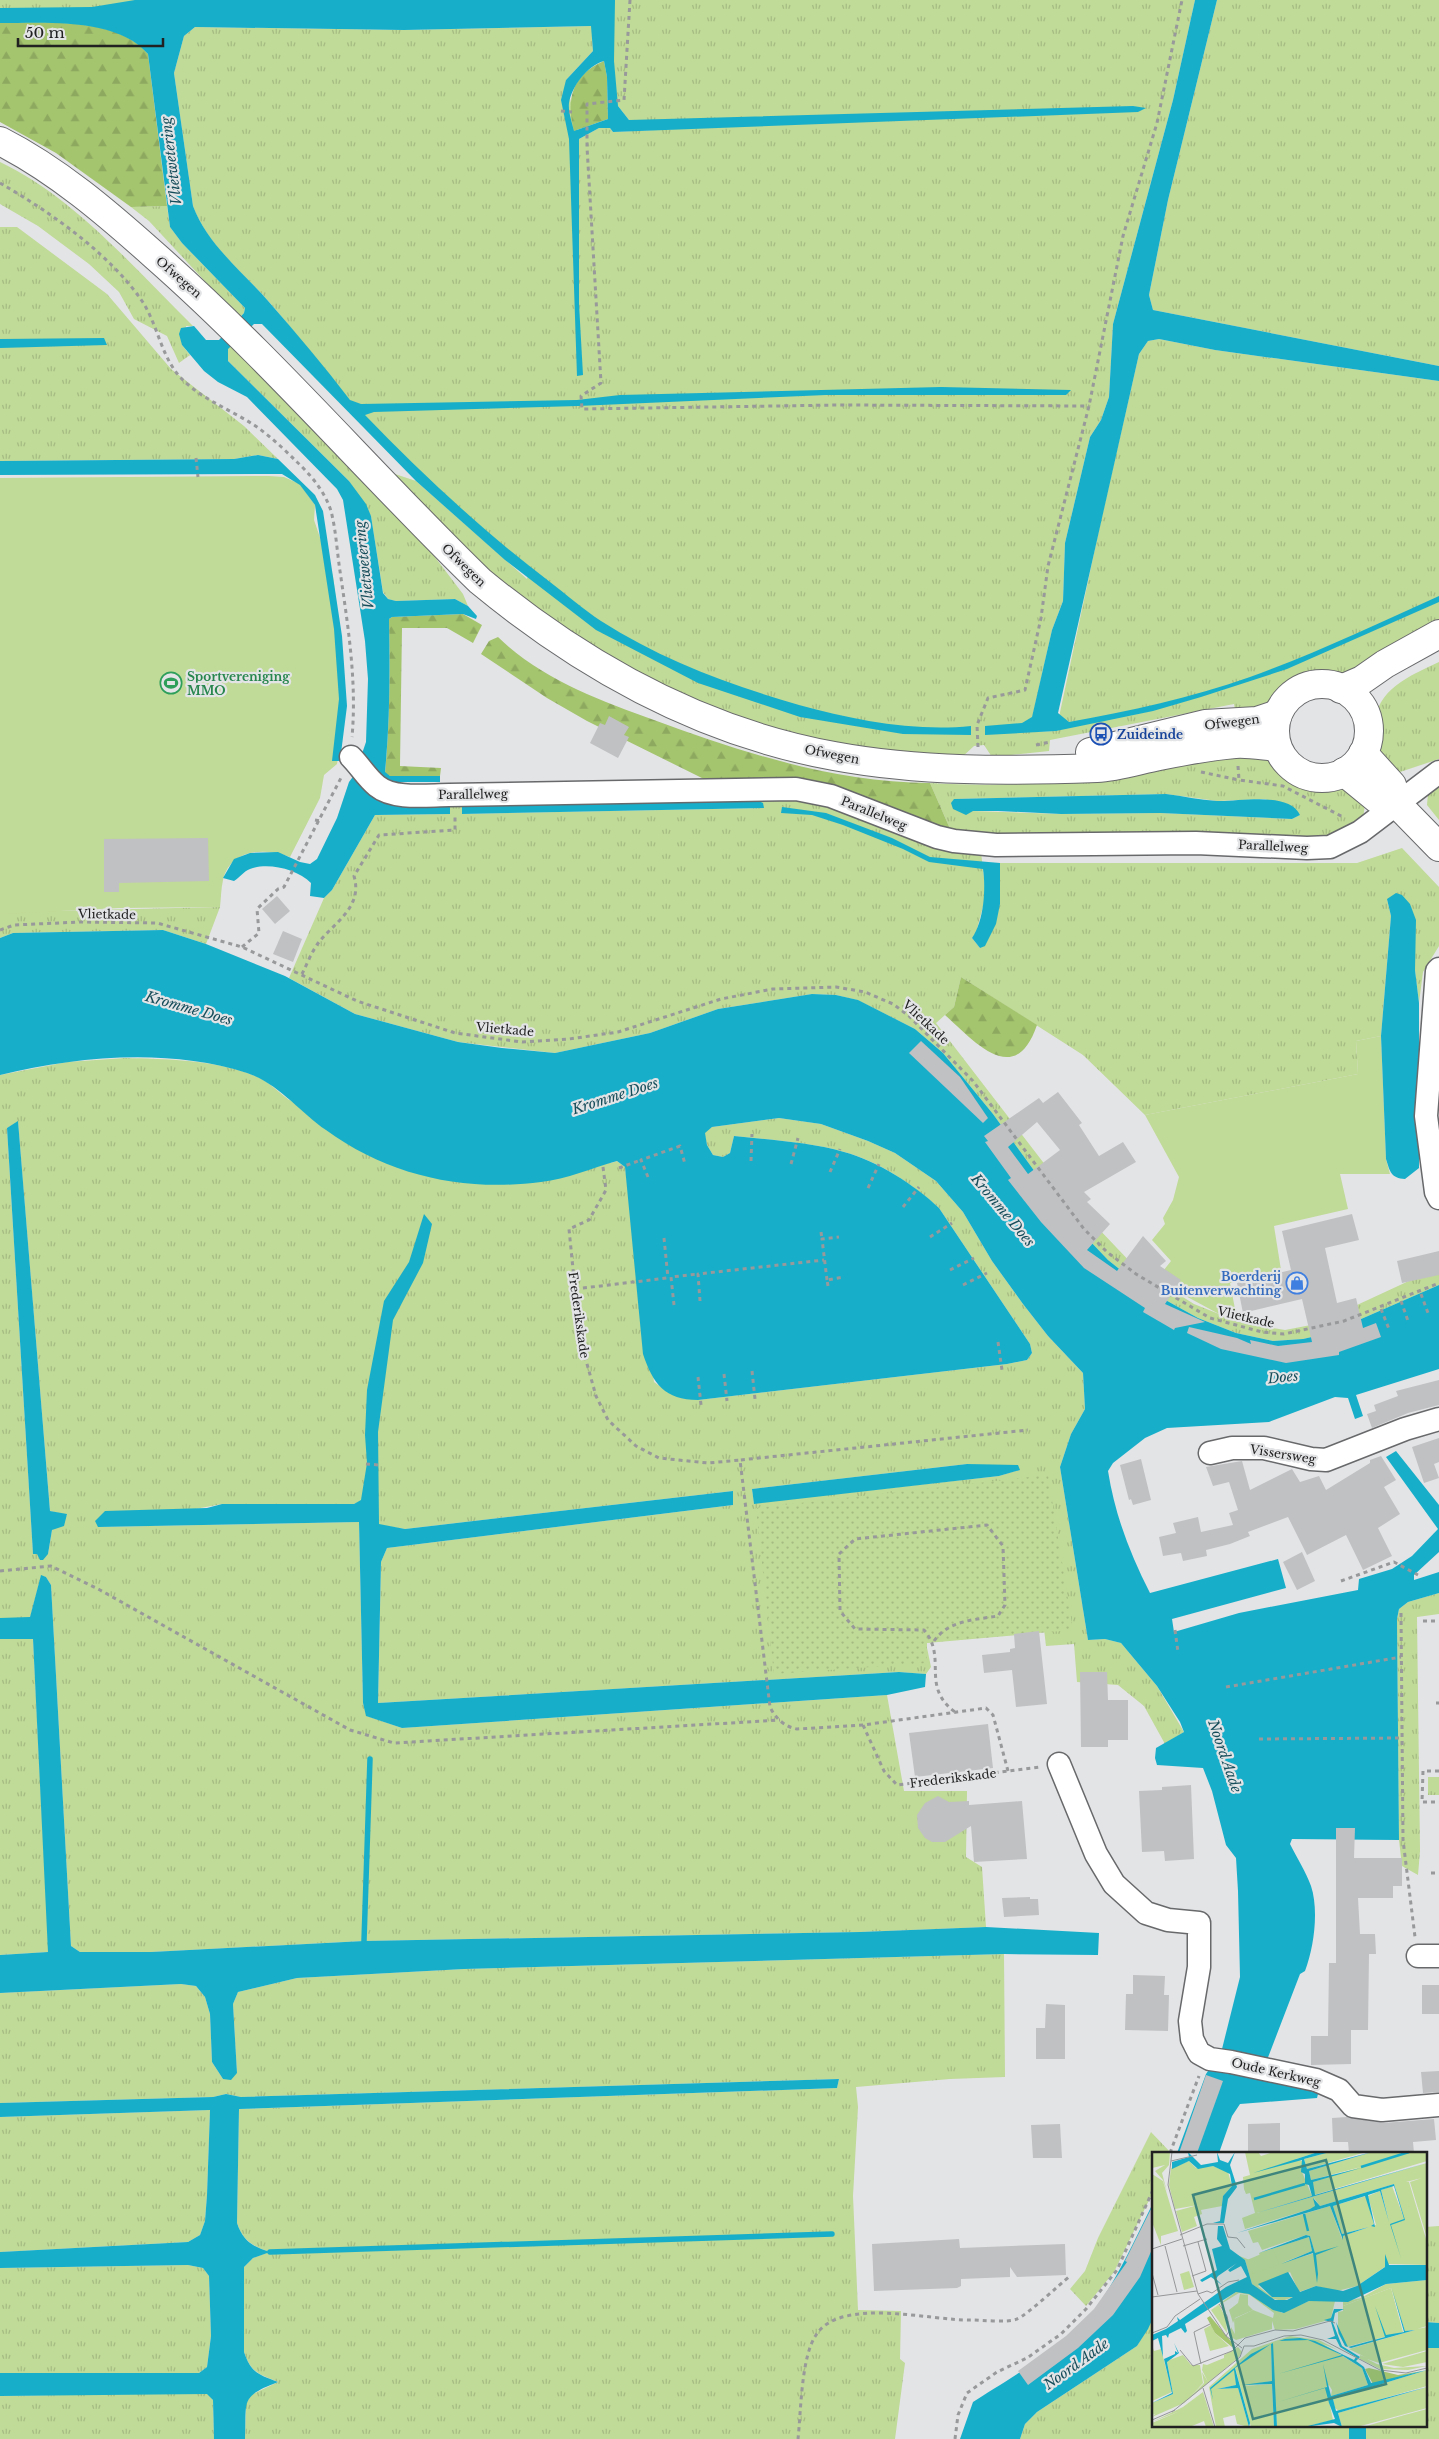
<svg xmlns="http://www.w3.org/2000/svg" width="1439" height="2439" font-family="'Libre Baskerville',serif">
  <style>
    .grass { fill: url(#grass-tufts); fill-rule: evenodd }
    .forest { fill: url(#forest-firs) }
    .park { fill: url(#park-dots) }
    .garden { fill: #c0da97 }
    .water { fill: #17aeca; fill-rule: evenodd }
    .lines { fill: none; stroke-linecap: round; stroke-linejoin: round }
    .stream { stroke: #17aeca; stroke-width: 5.5 }
    .building { fill: #c0c1c3; fill-rule: evenodd }
    .street-casing { stroke: #68696b; stroke-width: 25 }
    .secondary-casing { stroke: #68696b; stroke-width: 30 }
    .path { stroke: #98999a; stroke-width: 3; stroke-dasharray: 4 4; stroke-linecap: butt }
    .street { stroke: #fff; stroke-width: 22 }
    .secondary { stroke: #fff; stroke-width: 28 }
    .labels { text-anchor: middle; dominant-baseline: central; stroke-width: 4.5; stroke-linejoin: round; paint-order: stroke }
    .street-label { font-size: 12px; fill: #212122; stroke: #e3e4e6 }
    .leisure-label { font-size: 12px; font-weight: bold; fill: #27864d; stroke: #e3e4e6; text-anchor: start }
    .transit-label { font-size: 12px; font-weight: bold; fill: #164399; stroke: #e3e4e6; text-anchor: start }
    .shop-label { font-size: 12px; font-weight: bold; fill: #366cbe; stroke: #e3e4e6; text-anchor: end }
    .water-label { font-size: 14px; font-style: italic; fill: #164d5a; stroke: #e3e4e6 }
    .inset-river { fill: none; stroke: #17aeca; stroke-width: 2.5 }
    .inset-road { fill: none; stroke: #959698; stroke-width: 1 }
    .view { fill: #3e857e; fill-opacity: 0.15; stroke: #3e857e; stroke-width: 2.5 }
    .inset-edge { fill: none; stroke: #212122; stroke-width: 2.5 }
  </style>
  <defs>
    <pattern id="grass-tufts" width="24" height="20" patternUnits="userSpaceOnUse" patternTransform="scale(1.25)"><rect width="24" height="20" fill="#c0da97"/><path d="M3 7l-1-3M5 7V3M7 7l1-3M15 17l-1-3M17 17v-4M19 17l1-3" fill="none" stroke="#a5bb82"/></pattern>
    <pattern id="forest-firs" width="22" height="20" patternUnits="userSpaceOnUse" patternTransform="scale(1.25)"><rect width="22" height="20" fill="#a4c46e"/><path d="M5 1l3.5 6h-7zM16 11l3.5 6h-7z" fill="#8da85f"/></pattern>
    <pattern id="park-dots" width="8" height="8" patternUnits="userSpaceOnUse" patternTransform="scale(1.25)"><rect width="8" height="8" fill="#c0da97"/><path d="M2 2h.1M6 6h.1" fill="none" stroke="#a5bb82" stroke-width="1.8" stroke-linecap="round"/></pattern>
  </defs>
  <rect width="100%" height="100%" fill="#e3e4e6"/>
  <g class="grass">
    <polygon points="0,0 140,0 60,23 0,23"/>
    <path d="M613,0H1195L1173,100L1113,324L1109,397L1101,420L1090,437L1065,543L1063,601L1052,630L1029,732L1056,731L1100,525L1139,354L1148,341L1159,339L1215,350L1439,381V627L1347,675L1314,673L1291,682L1268,704L1236,716L1234,704L1050,740L1049,751L992,757L984,745L974,746L961,758L839,746L760,728L637,679L509,590L392,473L416,481L527,579L530,567C470,521 407,464 357,408C326,375 300,337 270,303C244,273 207,245 193,206L174,73L184,36L195,27L404,30L592,26L593,51L566,80L579,139L599,128H610L613,132L696,128L629,120L618,106L608,83Z"/>
    <polygon points="1217,0 1439,0 1439,366 1153,310 1149,295 1168,200"/>
    <path d="M0,162C74,197 135,269 193,326H186L182,345L190,355L179,363L167,336L134,319L119,292L89,264L38,226L0,204Z"/>
    <polygon points="167,206 170,227 182,243 245,308 244,313 239,318 149,221 131,207"/>
    <polygon points="0,227 17,227 107,294 171,369 244,426 278,459 258,455 234,459 0,461"/>
    <polygon points="231,344 425,544 463,594 468,606 455,599 396,601 388,599 383,592 371,516 349,481 228,361 227,349"/>
    <path d="M1439,662V759L1394,774C1390,767 1384,760 1380,752C1376,744 1375,734 1375,725C1375,690 1411,675 1439,662Z"/>
    <path d="M1243,750L1271,756L1290,776L1310,783L1339,785L1365,804L1363,819L1319,842L991,836L951,831L930,783C998,787 1067,784 1135,772C1171,766 1207,757 1243,750ZM1166,794L1217,801L1265,799L1300,815L1292,819L1160,813L1061,814L972,811L954,799Z"/>
    <polygon points="1439,783 1439,820 1427,805 1428,794"/>
    <polygon points="796,795 981,852 986,895 976,933 972,938 980,948 1000,904 1000,863 1357,863 1402,848 1439,887 1439,946 1423,972 1419,1003 1415,970 1387,899 1391,916 1381,1036 1356,1041 1358,1074 1145,1115 1083,1055 961,977 954,1007 936,1023 1076,1205 1135,1267 1194,1304 1239,1322 1285,1330 1316,1324 1439,1267 1439,1285 1329,1333 1303,1339 1273,1341 1236,1333 1198,1318 1142,1287 1108,1260 1070,1220 993,1114 943,1053 915,1029 857,1000 836,995 812,994 718,1009 650,1033 555,1053 458,1042 355,1014 289,978 324,898 332,890 375,815 450,814 450,803 462,804 463,814 764,808 752,798"/>
    <polygon points="220,907 206,944 163,930 13,933 0,938 0,914 5,912"/>
    <path d="M125,1058C166,1059 229,1060 265,1081C273,1086 281,1094 289,1100L611,1163L617,1161L625,1167L654,1382L661,1387L698,1400L1007,1364L1027,1360L1032,1353L1030,1344L939,1208C914,1185 878,1161 844,1152C809,1142 770,1140 734,1136L730,1153L723,1157L713,1155L707,1145L704,1132L712,1127L779,1118L821,1124L868,1141L895,1153L936,1181L963,1212L992,1261L1023,1304L1048,1336L1083,1373L1085,1409L1071,1434L1060,1467L1088,1640L1105,1639L1121,1643L1157,1686L1184,1732L1165,1744L1144,1706L1118,1685L1077,1682L1074,1644L1046,1646L1044,1629L926,1643L931,1667L926,1674L899,1672L378,1703L381,1562L387,1548L733,1505V1491L405,1529L359,1522L363,1703L367,1716L402,1728L887,1695L904,1791H967L966,1857L982,1867L986,1927L860,1932L364,1941L151,1952H80L71,1946L51,1585L46,1577L41,1576L30,1618H0V1075L67,1062ZM18,1122L50,1511L67,1515L52,1530L48,1554L33,1553L7,1128ZM967,1464L1019,1470L999,1476L754,1503L752,1489ZM361,1501L359,1522L98,1527L222,1504H354Z"/>
    <polygon points="1439,1593 1439,1614 1417,1617 1420,1851 1418,1875 1402,1866 1399,1840 1397,1619 1399,1609 1408,1602"/>
    <polygon points="0,1639 33,1639 49,1952 0,1955"/>
    <rect x="1428" y="1777" width="11" height="18"/>
    <path d="M1004,1954L1005,2077L950,2079L856,2087L858,2107L853,2196L858,2310L901,2311L900,2359L905,2363L895,2439H245L246,2404L249,2396L278,2382C259,2374 251,2373 244,2352V2267L253,2258L269,2252C253,2246 243,2241 237,2223L239,2109L837,2088L839,2079L241,2097L226,2094L213,2097L0,2103V1993L181,1984L196,1986L205,1997L210,2014L212,2062L223,2079L237,2073L233,2004L238,1992L297,1978L464,1969Z"/>
    <polygon points="210,2110 207,2195 205,2221 200,2235 188,2242 0,2252 0,2117"/>
    <polygon points="1151,2132 1171,2153 1153,2153 1153,2192 1114,2272 1086,2306 1070,2289 1085,2271 1098,2238"/>
    <polygon points="1439,2226 1439,2323 1425,2322 1425,2227"/>
    <polygon points="188,2265 203,2268 209,2276 211,2336 207,2367 199,2373 0,2373 0,2268"/>
    <polygon points="1153,2318 1153,2425 1425,2425 1425,2348 1439,2348 1439,2439 1020,2439 1025,2424 1037,2412 1137,2346"/>
    <polygon points="190,2393 208,2394 213,2400 214,2439 0,2439 0,2396"/>
  </g>
  <g class="forest">
    <path d="M0,23C44,23 117,16 148,54L167,206L131,207L56,153L0,122Z"/>
    <path d="M604,61L607,77L608,119L574,131C566,100 571,75 604,61Z"/>
    <path d="M463,614L482,625L473,643L447,628H402L400,766L441,768L440,776H390L385,773C390,721 390,671 389,619L392,617Z"/>
    <path d="M498,637C541,679 599,700 654,720C744,753 833,782 930,783L951,831L712,783L587,721L547,698L481,654L489,641Z"/>
    <path d="M961,977L1037,1025C1015,1089 975,1042 945,1015L954,1007Z"/>
  </g>
  <polygon class="park" points="1048,1475 1073,1630 927,1643 927,1663 774,1674 756,1508"/>
  <g class="garden">
    <path d="M269,476L284,477L300,484L315,505L314,520L333,576L342,648L344,717L337,764L324,775L320,798L290,857C265,847 230,849 223,880C221,889 221,898 220,907L119,908L0,914V478Z"/>
    <polygon points="1381,1036 1386,1159 1390,1174 1340,1174 1348,1209 1274,1226 1281,1270 1230,1283 1236,1314 1219,1314 1156,1280 1171,1261 1152,1240 1165,1224 1163,1218 1173,1200 1179,1177 1145,1115 1358,1074 1356,1041"/>
  </g>
  <g class="water">
    <path d="M135,0H615L614,61L618,106L629,120L1133,106L1146,108L1138,112L613,132L610,128H599L579,139V304L583,375L577,376L569,139L561,100L566,80L593,51L591,26L404,30L195,27L184,36L174,73L193,206C207,244 243,272 269,302C297,334 324,366 350,400L361,404L577,400L620,395L941,387L1071,390L1066,395H826L578,406L374,412L365,415C423,475 484,532 550,582C567,595 584,610 601,621C662,660 730,685 799,705C854,720 915,732 971,726V735L903,734L800,717L698,683L596,630L505,560L416,481L262,324H254L228,349V361L349,481L366,504L371,516L383,593L388,599L396,601L455,599L468,606L477,616L476,619L463,614L392,617L389,619C390,671 390,721 385,772L390,776H440V782H393L369,788L374,798L381,801L450,803V814L375,815L332,890L324,898L310,896L311,883C297,869 268,862 250,869C244,871 239,878 234,881L223,878L234,859L250,853L278,852L300,862L310,864L317,859L337,818L349,782L355,774L366,742L368,679L365,641L343,500L337,489L247,397L218,382L204,371L182,345L179,334L181,328L194,326L206,340H219L244,313L245,308L182,243L170,227L148,54C117,17 44,23 0,23V8L92,7ZM604,61L607,77L608,119L574,131C572,122 568,112 569,103C572,86 587,66 604,61Z"/>
    <path d="M1195,0H1217L1168,200L1149,295L1153,310L1439,366V381L1215,350L1159,339L1148,341L1139,354L1058,713L1069,722C1130,711 1191,698 1250,677C1314,654 1377,624 1439,596V602L1287,669L1201,697L1153,711L1056,731L985,735V726L1022,723L1032,717L1052,630L1063,601L1065,543L1090,437L1101,420L1109,397L1113,324L1173,100Z"/>
    <polygon points="104,338 107,345 0,348 0,339"/>
    <polygon points="258,455 278,459 315,495 323,511 342,636 347,706 340,761 332,761 339,699 334,629 315,505 300,485 282,474 0,475 0,461 234,459"/>
    <path d="M1166,794C1183,796 1200,800 1217,801C1239,802 1289,791 1300,815L1292,819L1160,813L1061,814L998,811H973L966,815L953,809L951,803L954,799Z"/>
    <polygon points="752,798 763,803 764,808 462,814 462,804"/>
    <path d="M782,807L826,813L892,838L930,857L1000,863V904L996,924L985,946L980,948L972,938C984,921 986,889 983,869L929,862L903,849L843,825L812,815L781,813Z"/>
    <path d="M1396,893L1402,895L1410,904L1416,920L1415,970L1419,1003V1168L1405,1179C1391,1178 1390,1172 1386,1159L1381,1036L1391,916L1387,899Z"/>
    <path d="M163,930L206,944L285,976L355,1014L458,1042L502,1048L555,1053L650,1033L718,1009L812,994L836,995L858,1000L915,1029L943,1053L993,1114L1070,1220L1108,1260L1142,1287L1198,1318L1236,1333L1273,1341L1303,1339L1329,1333L1439,1285V1369L1356,1395L1363,1416L1355,1419L1348,1398L1335,1397L1269,1422L1167,1428L1145,1438L1113,1463L1108,1471C1115,1515 1130,1554 1150,1593L1278,1559L1286,1588L1172,1619L1174,1632L1239,1613L1358,1590L1359,1579L1392,1569L1412,1556L1438,1529L1386,1457L1396,1451L1439,1505V1552L1414,1575V1580L1439,1572V1593L1408,1602L1399,1609L1397,1619L1399,1840L1292,1839L1290,1844C1297,1858 1306,1872 1311,1886C1319,1910 1314,1948 1305,1971L1300,1974L1267,2060L1232,2057L1222,2049L1240,1977L1238,1891L1236,1858L1226,1845L1212,1791L1203,1768L1157,1765L1155,1758L1156,1748L1184,1732L1180,1722L1157,1686L1121,1643L1105,1639L1088,1640L1060,1467L1071,1434L1085,1409L1083,1373L1048,1336L1023,1304L992,1261L963,1212L936,1181L895,1153L868,1141L821,1124L779,1118L712,1127L705,1133L707,1145L713,1155L723,1157L730,1153L734,1136C770,1140 809,1142 844,1152C877,1161 915,1185 939,1208L1030,1344L1032,1353L1027,1360L1007,1364L698,1400C665,1400 653,1384 643,1354L625,1167L617,1161C592,1168 567,1179 541,1182C464,1192 389,1176 326,1130C300,1112 278,1083 247,1073C169,1048 78,1056 0,1075V938L13,933Z"/>
    <polygon points="18,1121 50,1511 67,1514 64,1526 52,1530 48,1554 43,1560 40,1560 37,1554 33,1554 7,1128"/>
    <polygon points="424,1214 432,1224 423,1263 393,1320 378,1432 379,1524 405,1529 733,1491 733,1505 387,1548 381,1562 378,1703 899,1672 926,1674 925,1687 887,1695 402,1728 366,1716 363,1703 359,1522 98,1527 95,1521 105,1511 207,1508 222,1504 354,1504 361,1500 367,1463 365,1435 367,1390 384,1301 409,1262"/>
    <polygon points="967,1464 1018,1465 1020,1470 999,1476 754,1504 752,1489"/>
    <polygon points="41,1575 46,1577 51,1585 71,1946 80,1952 151,1952 364,1941 860,1932 986,1927 1099,1933 1098,1955 1004,1954 464,1969 297,1978 238,1992 233,2004 237,2073 231,2080 223,2079 212,2062 210,2014 205,1997 196,1986 181,1984 0,1993 0,1955 48,1952 33,1639 0,1639 0,1618 30,1617"/>
    <polygon points="1230,2067 1319,2090 1317,2098 1240,2104 1232,2116 1219,2153 1177,2153 1206,2074 1208,2071"/>
    <path d="M839,2079L837,2088L239,2109L237,2223C243,2241 253,2247 270,2252L253,2258L244,2267V2352C251,2373 259,2375 278,2382C239,2397 247,2400 245,2439H214L213,2400L207,2394L0,2396V2373H199L207,2367L211,2336L209,2276L203,2268L188,2265L0,2268V2252L188,2242L200,2235L205,2221L207,2195L210,2110L0,2117V2103L213,2097L226,2094L241,2097Z"/>
    <path d="M1153,2203V2318L1148,2329L1137,2346L1037,2412L1025,2424L1020,2439H960L973,2402C1009,2379 1077,2340 1099,2304C1120,2273 1136,2237 1153,2203Z"/>
    <polygon points="1425,2322 1439,2323 1439,2348 1425,2348"/>
    <rect x="1349" y="2425" width="17" height="14"/>
  </g>
  <g class="lines">
    <g class="stream">
      <polyline points="364,1941 370,1759"/>
      <polyline points="270,2252 832,2234"/>
    </g>
  </g>
  <g class="building">
    <polygon points="609,716 629,727 624,735 629,737 618,758 590,743 600,723 605,725"/>
    <polygon points="208,838 209,881 119,883 119,892 104,892 104,839"/>
    <polygon points="277,896 290,911 275,924 262,909"/>
    <polygon points="283,931 302,939 293,962 273,954"/>
    <polygon points="921,1041 960,1077 988,1118 983,1123 909,1053"/>
    <path d="M1058,1092L1082,1123L1079,1125L1099,1156L1123,1142L1136,1162L1084,1192L1091,1199L1087,1202L1110,1224L1087,1250L1117,1271L1143,1236L1166,1261L1160,1266L1181,1280L1165,1304L1205,1322L1175,1328L1174,1330L1143,1312L1145,1308L1084,1268L1041,1222L1008,1180L1011,1178L985,1142L988,1141L984,1136L1039,1098L1043,1103ZM1037,1122L1060,1150L1028,1174L1008,1147Z"/>
    <polygon points="1352,1214 1359,1240 1325,1248 1337,1303 1356,1298 1363,1328 1376,1323 1381,1337 1339,1352 1339,1355 1286,1363 1221,1349 1187,1333 1189,1327 1237,1338 1251,1344 1250,1340 1278,1346 1312,1342 1302,1299 1243,1313 1237,1283 1291,1270 1282,1231"/>
    <polygon points="1439,1251 1439,1275 1402,1283 1397,1261"/>
    <polygon points="1439,1380 1439,1405 1408,1413 1372,1428 1367,1414 1376,1411 1374,1405 1398,1396 1396,1391"/>
    <polygon points="1439,1438 1439,1462 1434,1464 1439,1478 1424,1483 1412,1447"/>
    <polygon points="1381,1456 1396,1480 1384,1487 1400,1514 1378,1528 1392,1556 1363,1570 1346,1535 1307,1555 1288,1517 1248,1532 1250,1536 1230,1544 1206,1550 1207,1556 1183,1561 1181,1553 1163,1556 1159,1537 1176,1533 1173,1523 1198,1517 1201,1532 1233,1525 1229,1513 1238,1510 1229,1482 1213,1486 1206,1467 1242,1461 1250,1490 1292,1469 1300,1482 1319,1476 1326,1490 1370,1463 1370,1460"/>
    <polygon points="1141,1459 1151,1500 1133,1505 1131,1499 1129,1500 1120,1465"/>
    <polygon points="1302,1552 1315,1581 1297,1590 1283,1562"/>
    <polygon points="1039,1631 1047,1704 1016,1707 1012,1670 984,1673 982,1655 1010,1652 1010,1649 1015,1648 1014,1634"/>
    <polygon points="1080,1672 1107,1672 1108,1700 1128,1700 1128,1740 1108,1740 1108,1747 1081,1747"/>
    <polygon points="988,1724 993,1768 915,1777 909,1733"/>
    <polygon points="1191,1785 1194,1859 1165,1861 1164,1851 1142,1852 1139,1791 1162,1790 1162,1787"/>
    <polygon points="938,1796 949,1802 969,1801 969,1805 1022,1801 1027,1859 974,1862 971,1826 945,1842 932,1842 925,1838 918,1828 917,1815 925,1803"/>
    <polygon points="1336,1828 1355,1828 1354,1858 1402,1858 1402,1886 1393,1886 1393,1898 1358,1898 1360,1934 1375,1934 1376,1954 1369,1954 1368,2030 1351,2030 1351,2064 1311,2065 1311,2036 1328,2036 1329,1963 1336,1963"/>
    <polygon points="1030,1897 1030,1899 1038,1899 1039,1915 1004,1917 1002,1898"/>
    <polygon points="1133,1975 1165,1976 1164,1995 1169,1995 1168,2031 1125,2030 1126,1994 1133,1994"/>
    <rect x="1422" y="1985" width="17" height="29"/>
    <polygon points="1046,2004 1065,2005 1065,2059 1036,2059 1036,2028 1045,2028"/>
    <polygon points="1439,2071 1439,2092 1423,2093 1421,2072"/>
    <polygon points="1206,2075 1223,2081 1197,2153 1179,2153"/>
    <polygon points="1347,2117 1383,2123 1434,2119 1436,2140 1413,2142 1414,2153 1349,2153 1348,2142 1333,2142 1332,2118"/>
    <polygon points="1280,2123 1280,2153 1248,2153 1248,2124"/>
    <polygon points="1060,2124 1062,2158 1033,2158 1031,2125"/>
    <polygon points="1153,2205 1153,2247 1140,2277 1113,2315 1078,2348 1028,2385 1018,2371 1066,2336 1094,2309 1127,2262 1125,2261"/>
    <polygon points="959,2239 960,2248 1065,2244 1066,2275 1017,2277 1010,2267 1010,2277 961,2279 961,2286 957,2288 874,2291 872,2244"/>
  </g>
  <g class="lines">
    <g class="street-casing">
      <g id="street">
        <path d="M351,757C360,766 367,778 377,786C394,800 428,795 449,795L796,789L831,796L937,837L954,841L996,845L1196,843L1307,848L1330,847L1360,832L1439,772"/>
        <polyline points="1439,969 1437,971 1426,1116 1436,1192 1439,1198"/>
        <polyline points="1210,1453 1232,1448 1264,1448 1311,1459 1326,1460 1405,1429 1439,1419"/>
        <polyline points="1059,1764 1096,1854 1114,1884 1146,1913 1168,1920 1199,1923 1199,1967 1190,2021 1192,2039 1199,2053 1210,2059 1231,2062 1316,2080 1339,2090 1353,2106 1382,2110 1439,2105"/>
        <polyline points="1418,1956 1439,1956"/>
      </g>
    </g>
    <g class="secondary-casing">
      <g id="secondary">
        <path d="M0,141C57,170 107,213 154,255C270,357 370,474 480,581C583,666 701,732 834,756C920,772 1009,771 1097,768C1117,767 1139,760 1159,756C1184,751 1210,746 1235,744C1249,743 1264,746 1277,747"/>
        <circle cx="1322" cy="731" r="47"/>
        <polyline points="1341,689 1362,680 1385,664 1439,634"/>
        <polyline points="1090,752 1205,724 1257,721 1278,714"/>
        <polyline points="1363,753 1392,785 1398,805 1439,847"/>
        <polyline points="1344,772 1377,799 1398,805"/>
      </g>
    </g>
    <g class="path">
      <polyline points="630,0 624,100 587,104 587,147 601,383 581,396 582,409 838,405 1089,406"/>
      <polyline points="561,111 572,112"/>
      <path d="M0,183C50,212 109,253 142,301C158,325 161,357 181,378C202,400 232,410 257,427C271,437 285,450 297,462C311,475 325,492 331,511C336,530 337,552 340,571C348,626 357,682 352,737"/>
      <polyline points="196,458 198,477"/>
      <polyline points="1036,745 1050,742"/>
      <polyline points="978,747 977,725 988,698 1025,690 1041,618 1048,566 1089,406 1123,236 1157,123 1182,0"/>
      <polyline points="1238,766 1239,780 1283,786 1343,817"/>
      <polyline points="1201,772 1239,780"/>
      <polyline points="315,820 320,821"/>
      <polyline points="0,930 14,925 80,922 157,923 242,947 357,1001 455,1033 522,1042 569,1039 618,1032 721,999 773,989 836,987 865,992 893,1004 909,1016 973,1081 1084,1229 1107,1252 1136,1274 1210,1318 1262,1332 1284,1334 1344,1321 1439,1283"/>
      <polyline points="242,947 259,933 257,909 278,889 284,887 342,776"/>
      <path d="M302,974C307,964 312,951 319,942C335,922 363,907 354,876L379,835L455,830V815"/>
      <polyline points="751,1161 752,1134"/>
      <polyline points="791,1164 798,1138"/>
      <polyline points="603,1167 606,1190 589,1220 569,1229 580,1339 596,1396 608,1420 636,1446 659,1458 708,1463 740,1460"/>
      <polyline points="619,1168 641,1160"/>
      <polyline points="830,1172 840,1149"/>
      <polyline points="648,1177 641,1160 680,1146 685,1164"/>
      <polyline points="868,1188 879,1164"/>
      <polyline points="903,1207 919,1187"/>
      <polyline points="821,1232 822,1239"/>
      <polyline points="930,1237 952,1223"/>
      <polyline points="664,1238 668,1278"/>
      <polyline points="950,1270 974,1258"/>
      <polyline points="827,1280 822,1239 839,1237"/>
      <polyline points="963,1285 987,1273"/>
      <polyline points="828,1286 827,1280 844,1277"/>
      <polyline points="575,1289 667,1278"/>
      <polyline points="1421,1294 1428,1313"/>
      <polyline points="700,1301 698,1274 824,1260"/>
      <polyline points="1401,1301 1408,1321"/>
      <polyline points="674,1305 671,1277 698,1274"/>
      <polyline points="1381,1309 1389,1329"/>
      <polyline points="998,1342 1002,1370"/>
      <polyline points="752,1371 755,1399"/>
      <polyline points="724,1374 727,1401"/>
      <polyline points="698,1377 701,1405"/>
      <polyline points="366,1464 379,1465"/>
      <polyline points="0,1571 51,1566 100,1590 350,1730 394,1743 780,1720"/>
      <polyline points="1341,1581 1394,1562 1418,1575"/>
      <polyline points="1401,1613 1403,1840 1415,1937"/>
      <polyline points="1423,1621 1439,1621"/>
      <polyline points="1175,1630 1178,1652"/>
      <path d="M934,1641C949,1620 974,1620 998,1616L1005,1605L1003,1546L987,1525L855,1539L839,1554L840,1611L855,1629L924,1630C948,1658 920,1686 955,1712"/>
      <polyline points="1226,1687 1401,1657"/>
      <polyline points="1436,1703 1439,1703"/>
      <polyline points="863,1725 884,1771 897,1785 1040,1767"/>
      <polyline points="1259,1739 1402,1738"/>
      <path d="M1008,1771L993,1715L986,1708L863,1725L797,1729C785,1727 775,1718 770,1707L740,1460L1028,1430"/>
      <polyline points="1439,1771 1423,1771 1422,1802 1439,1802"/>
      <polyline points="1431,1873 1439,1873"/>
      <polyline points="1170,2153 1199,2076"/>
      <path d="M798,2439C801,2412 801,2357 816,2335C841,2296 931,2321 971,2320C982,2320 1008,2323 1017,2319C1027,2315 1059,2285 1070,2276"/>
      <polyline points="955,2439 958,2415 967,2393 997,2372 1027,2358 1061,2334 1086,2309 1117,2270 1153,2190"/>
    </g>
    <use href="#street" class="street"/>
    <use href="#secondary" class="secondary"/>
  </g>
  <defs>
    <g id="stadium-ring" transform="scale(1.125)"><circle r="9.5" fill="#e3e4e6" stroke="#2e9e5b" stroke-width="1.5"/><path d="M0-5a6.5 5 0 1 0 0 10a6.5 5 0 1 0 0-10ZM-3.5-1.8h7v3.6h-7Z" fill="#2e9e5b"/></g>
    <g id="bus-ring" transform="scale(1.125)"><circle r="9.5" fill="#e3e4e6" stroke="#1a4fb4" stroke-width="1.5"/><path d="M-5-6H5V4H4V6H2V4H-2V6H-4V4H-5ZM-3.5-4V0h7V-4ZM-3.5 1.2v1.5H-2V1.2ZM2 1.2v1.5H3.5V1.2Z" fill="#1a4fb4"/></g>
    <g id="shop-ring" transform="scale(1.125)"><circle r="9.5" fill="#e3e4e6" stroke="#3f7fe0" stroke-width="1.5"/><path d="M-5-2.5h2.3a2.7 3.5 0 0 1 5.4 0H5L5.5 6h-11ZM-1.5-2.5h3a1.5 2.3 0 0 0-3 0Z" fill="#3f7fe0"/></g>
  </defs>
  <g fill-rule="evenodd">
    <use href="#stadium-ring" x="171" y="683"/>
    <use href="#bus-ring" x="1101" y="734"/>
    <use href="#shop-ring" x="1297" y="1283"/>
  </g>
  <g class="labels">
    <g class="street-label">
      <text transform="translate(179 277) rotate(41)">Ofwegen</text>
      <text transform="translate(464 565) rotate(44)">Ofwegen</text>
      <text transform="translate(1232 722) rotate(-7)">Ofwegen</text>
      <text transform="translate(832 754) rotate(11)">Ofwegen</text>
      <text transform="translate(473 794) rotate(-1)">Parallelweg</text>
      <text transform="translate(874 813) rotate(22)">Parallelweg</text>
      <text transform="translate(1273 846) rotate(3)">Parallelweg</text>
      <text transform="translate(107 914) rotate(1)">Vlietkade</text>
      <text transform="translate(926 1022) rotate(43)">Vlietkade</text>
      <text transform="translate(505 1029) rotate(5)">Vlietkade</text>
      <text transform="translate(579 1315) rotate(82)">Frederikskade</text>
      <text transform="translate(1246 1317) rotate(13)">Vlietkade</text>
      <text transform="translate(1283 1454) rotate(9)">Vissersweg</text>
      <text transform="translate(953 1778) rotate(-7)">Frederikskade</text>
      <text transform="translate(1276 2072) rotate(13)">Oude Kerkweg</text>
    </g>
    <g class="leisure-label">
      <text x="187" y="676">Sportvereniging<tspan x="187" dy="14">MMO</tspan></text>
    </g>
    <g class="transit-label">
      <text x="1117" y="734">Zuideinde</text>
    </g>
    <g class="shop-label">
      <text x="1281" y="1276">Boerderij<tspan x="1281" dy="14">Buitenverwachting</tspan></text>
    </g>
    <g class="water-label">
      <text transform="translate(171 161) rotate(-97)">Vlietwetering</text>
      <text transform="translate(364 565) rotate(-96)">Vlietwetering</text>
      <text transform="translate(189 1008) rotate(16)">Kromme Does</text>
      <text transform="translate(615 1096) rotate(-18)">Kromme Does</text>
      <text transform="translate(1003 1210) rotate(50)">Kromme Does</text>
      <text transform="translate(1283 1377) rotate(-6)">Does</text>
      <text transform="translate(1225 1756) rotate(71)">Noord Aade</text>
      <text transform="translate(1076 2364) rotate(-36)">Noord Aade</text>
    </g>
  </g>
  <g transform="translate(1152 2152)">
    <rect width="275" height="275" fill="#e3e4e6"/>
    <path d="M0,0H18L17,13L10,21L15,40L11,28L3,19L13,13L0,16ZM93,0H106L109,4L122,0H166L144,7L150,9V20L160,44L105,61L275,11V86L258,30L270,26L254,30H257L275,90V113L237,112L205,134L185,139L164,134L147,140L138,120L106,134L120,145H141L130,149L119,146L100,132L93,108L82,102L98,108L108,104L107,101L157,85L160,99L130,111L163,101L158,84L154,83L110,98L106,90L101,91L96,79L178,54L190,87L191,84L217,75L190,82L181,54L214,44L222,72L219,74L224,73L216,44L228,39L237,69L229,38L240,34L253,69L242,32L168,54L162,46L163,55L158,57L93,77L90,66L103,61L98,41L94,42L92,37L91,25L98,23ZM178,0H214L155,17L152,7ZM220,0H275V9L162,43L161,30L209,15L159,28L157,19ZM37,9L44,16L61,14L76,20L80,34L71,44L70,54L49,58L50,62L42,65L45,74L30,80L24,59L46,53L23,57L17,33L19,16ZM0,22L11,29L26,79L9,84V93L0,70ZM275,128V174L265,177L275,175V198L227,211L215,207L225,212L242,216L275,214L256,218L228,217L208,207V203L213,205L197,197L263,178L253,179L239,136L191,154V150L209,146L234,132ZM84,140H91L101,143L130,161L157,149H183L179,166L173,169L144,177L123,178L120,169V177L84,188L77,184L79,175L83,182L82,167L101,158L121,166L122,161L98,143L87,141L59,158ZM59,173L63,181L77,194L58,199L52,177ZM138,184L167,188L186,198L171,192L210,216L216,233L179,244L180,238L177,233L174,235L181,268L152,275H125L119,191L120,229L91,234L120,232L122,275H99L83,215L84,233L65,237L86,236L97,275L85,272L83,263L71,266L73,275H64L57,235L100,197ZM0,193L2,199L9,197L20,240L0,249ZM86,195L90,200L87,205L32,251L0,265L3,262L0,263V251L21,242L15,209L31,203L39,213H48L51,231L40,243L52,231L50,220L56,230L50,218L51,212L55,213L72,206V203ZM275,199V210L251,215L230,212ZM275,218V234L187,259L183,256L181,247ZM275,235V256L205,275H190L186,261ZM51,240L62,275H54L52,269L40,274L46,275H0V271L28,259L0,270L31,255ZM275,257V275H211L249,264Z" fill="#c0da97"/>
    <path d="M58,164L82,193L80,195L63,181L55,166ZM217,216L246,223L271,219L221,232L213,217Z" fill="#a4c46e"/>
    <path d="M121,97L127,112L101,122L95,108Z" fill="#c0da97"/>
    <path d="M37,119L42,135L32,138L28,122ZM239,136L251,180L194,195L186,181V160L191,159V154ZM88,142L96,143V153L101,158L83,166L81,171L77,158L86,151ZM67,153L74,166L75,181L59,158Z" fill="#c0da97"/>
    <path d="M36,0L49,13L66,10L65,0L68,8L76,11L83,0L78,13L85,35L76,47L72,71H61L68,69L71,44L80,34L78,22L61,14L46,17L37,9L20,17V10L37,5ZM166,0H178L152,7L155,17L220,0L157,19L159,28L209,16L161,30L163,43L275,11L105,61L160,44L157,33L153,32V22L149,20L150,8L101,21ZM242,32L253,68L239,73L249,106L238,72L252,67L242,34L229,38L237,70L228,39L216,43L223,75L219,74L222,72L213,44L181,54L190,82L217,75L191,84V88L178,54L85,81L158,57L163,54L161,46L168,54ZM66,74H71L78,97L93,108L100,132L123,148H135L141,145H120L106,132L136,120L148,140L164,134L191,139L205,134L233,115V102L237,113H275V128L234,132L196,150L157,149L132,161L121,158L97,142L84,140L33,172L35,179L33,181L29,176L17,182L16,186L14,183L10,184L11,205L6,186L0,189V183L14,177L26,169L25,165L28,168L74,135L95,125L89,114L78,120L76,118L85,111L66,124L64,127L70,133L59,125L50,130L48,128L65,118L60,97L70,94L65,87ZM154,83L158,84L163,101L187,94L164,103L166,122L165,131L161,101L129,112L160,99L157,85L107,101ZM240,137L253,179L263,178L199,196L193,194L187,182L184,170L196,195L233,185L223,154L234,183L252,180ZM182,157H192L183,161L181,171L190,194L208,205L204,209L212,215L219,231L275,218L181,247L184,259L275,235L186,261L190,275L182,271L152,275L183,267L177,251L126,267L177,251L173,236L126,250L175,235L171,212L179,244L216,233L210,216L191,204L126,222L190,203L156,188L127,189L133,187L148,186L163,189L202,208L204,205L188,195L184,187H175L183,184L179,170L172,168L179,166ZM125,189L121,191L125,275H122L120,232L90,233L120,229L119,192L83,216L98,271L97,275L86,236L65,237L84,233L82,218L59,237L61,248L58,236L99,202ZM22,191L27,201L15,210L21,242L0,251L20,241L12,207L23,202V199L26,201Z" fill="#17aeca"/>
    <path class="inset-river" d="M209,15L257,0M102,47L153,32M152,62L156,79"/>
    <path class="inset-road" d="M20,0L16,33L46,142L74,184L90,196M19,9L45,3M28,83L55,72H72L76,85L85,86L93,96M13,94L25,140M31,94L55,87M0,97L30,87M0,121L6,143M40,124L54,119L46,90M46,142L55,139L60,141L76,130L87,128M0,145L45,139M67,152L75,164L78,178L74,184M0,181L15,175L23,164L48,147M28,198L41,214L80,199L93,186L123,178L141,179L178,169L183,171M49,212L42,180L58,172M51,236L63,275M20,260L88,205L92,194H102L132,184L149,183L171,188L228,218L254,221L275,216M0,268L23,258"/>
    <path class="view" d="M174,8L234,232L101,267L41,43Z"/>
    <rect width="275" height="275" class="inset-edge"/>
  </g>
  <path d="M18 38v8h145v-8" fill="none" stroke="#212122" stroke-width="2.5"/>
  <text x="25" y="38" font-size="15" fill="#212122" stroke="#e3e4e6" stroke-width="4" paint-order="stroke">50 m</text>
</svg>
